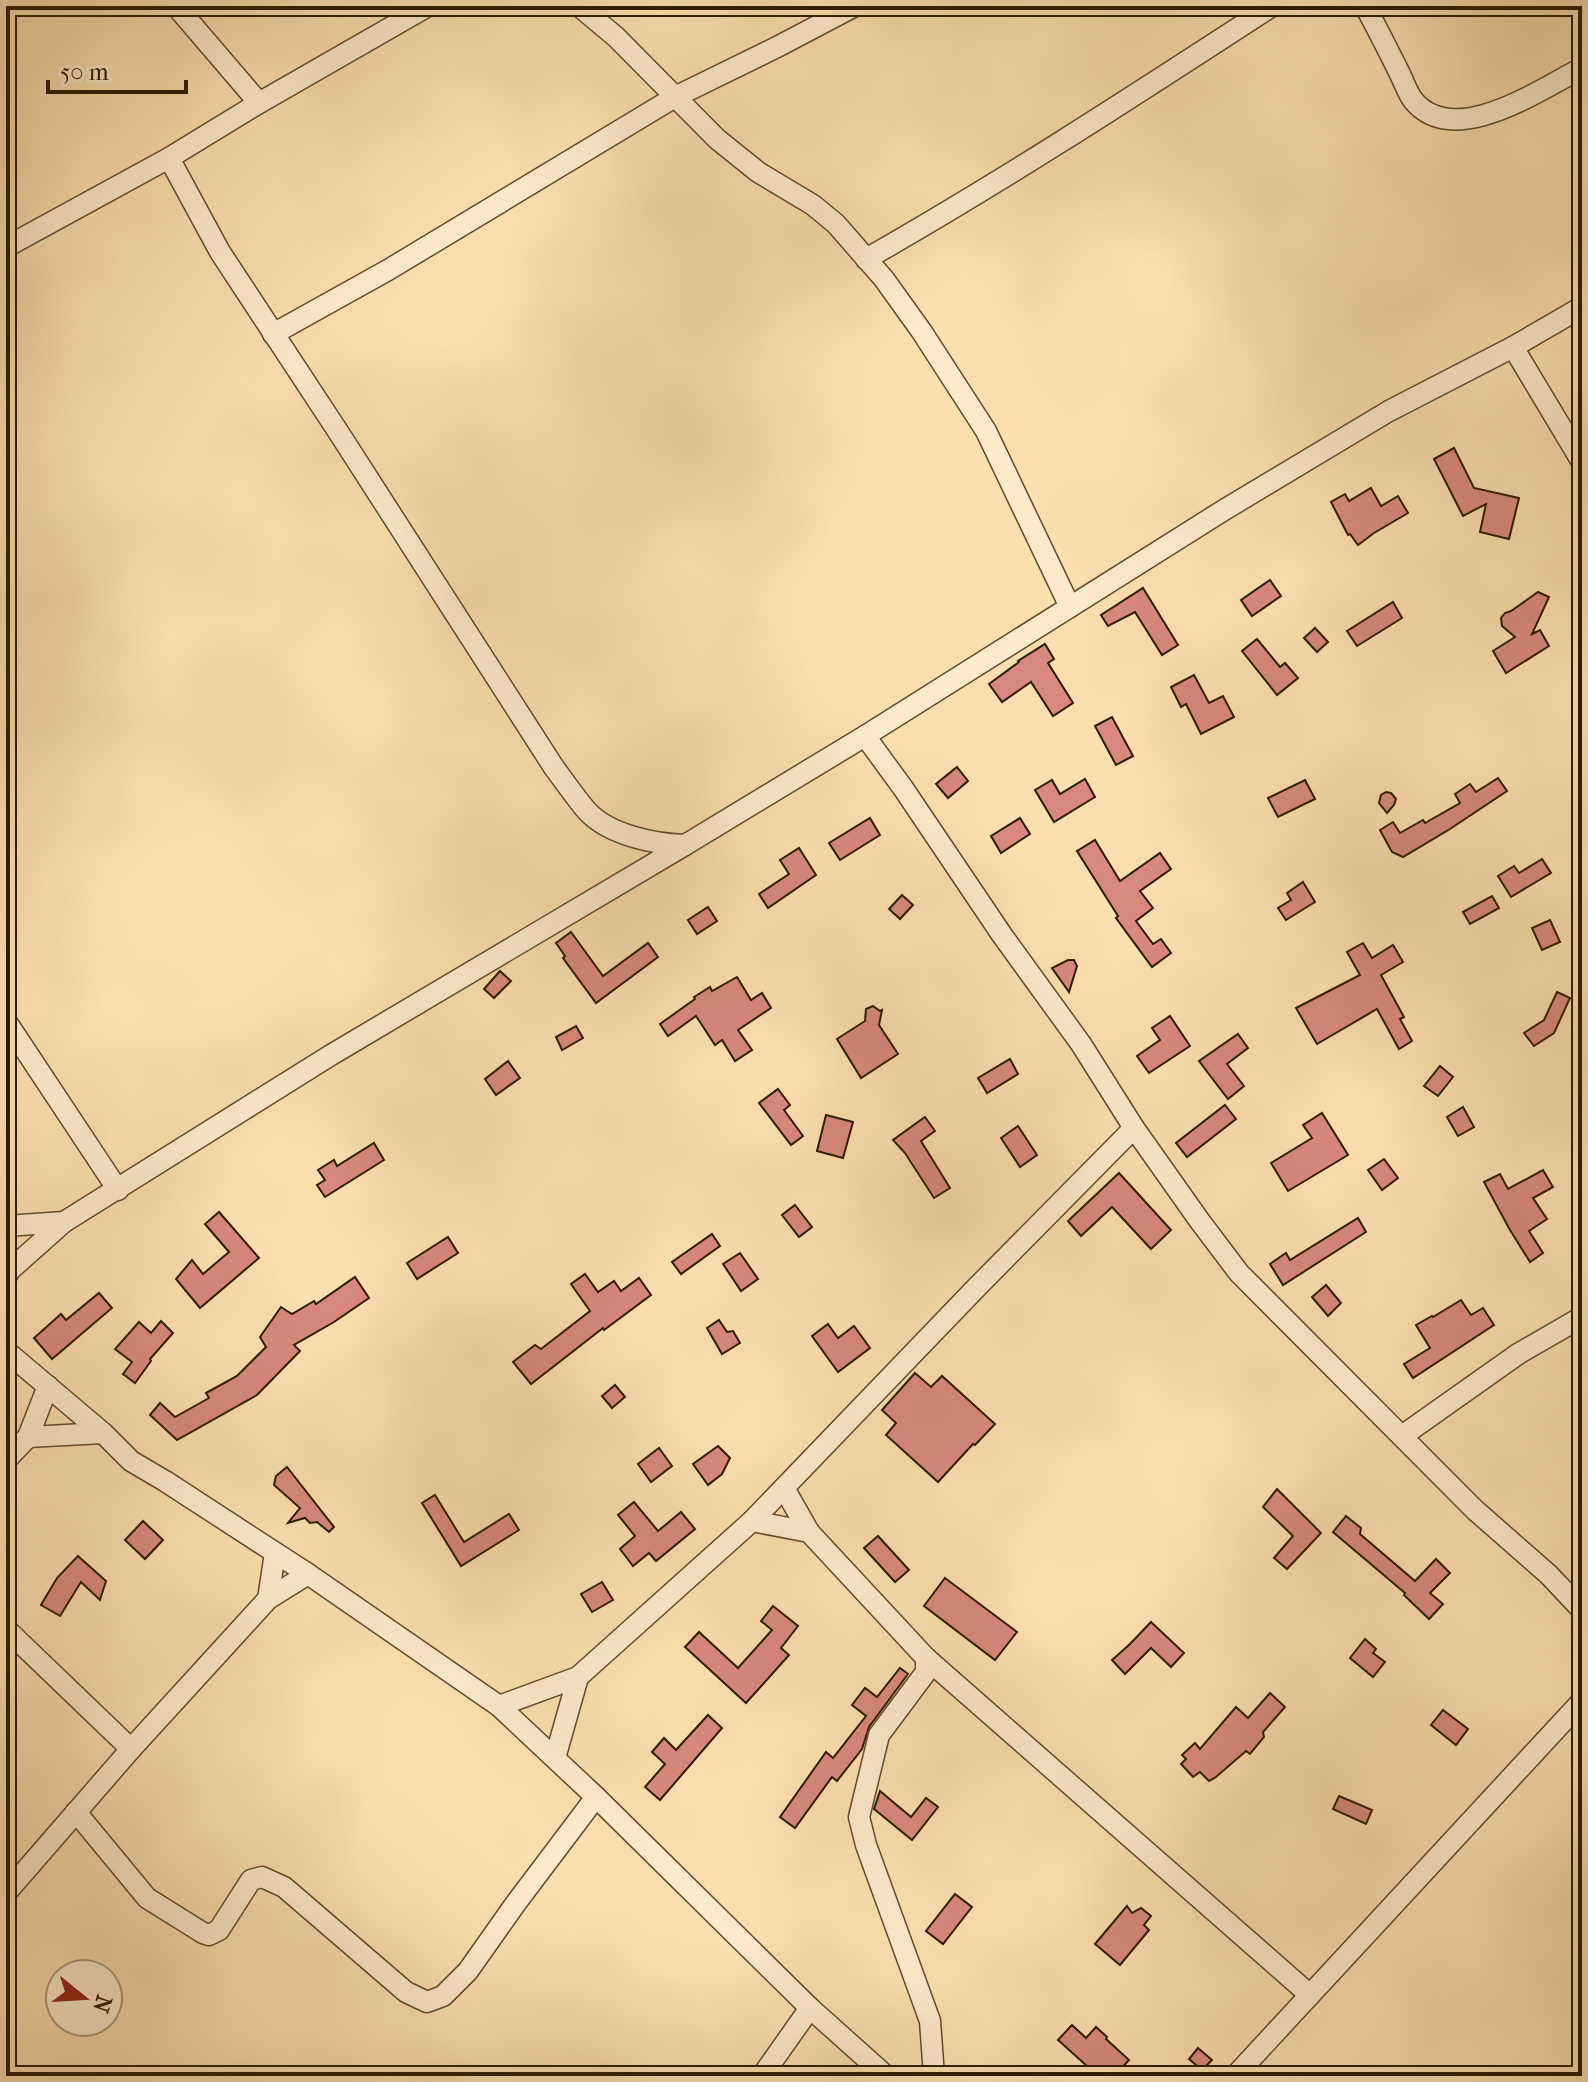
<svg xmlns="http://www.w3.org/2000/svg" width="1588" height="2082" font-family="'IM FELL French Canon',serif">
  <style>
    .building { fill: #d8887c; stroke: #2c1a01; stroke-width: 2 }
    .lines { fill: none; stroke-linecap: round; stroke-linejoin: round }
    .minor-casing { stroke: #604b2c; stroke-width: 23 }
    .minor { stroke: #fdeacb; stroke-width: 20 }
  </style>
  <rect width="100%" height="100%" fill="#fcdeaf"/>
  <filter id="stains"><feTurbulence type="fractalNoise" baseFrequency=".0025" numOctaves="4"/><feColorMatrix values="0 0 0 0 .2 0 0 0 0 .09 0 0 0 0 .02 0 0 0 .5 -.17"/></filter>
  <radialGradient id="worn" r=".72"><stop offset=".6" stop-color="#630" stop-opacity="0"/><stop offset="1" stop-color="#630" stop-opacity=".3"/></radialGradient>
  <g class="building">
    <polygon points="1454,448 1474,488 1519,498 1509,539 1480,532 1486,504 1463,516 1434,459"/>
    <polygon points="1371,488 1381,506 1398,496 1408,513 1374,533 1358,545 1350,534 1348,535 1331,502 1345,494 1349,501"/>
    <polygon points="1270,580 1281,596 1252,616 1241,600"/>
    <polygon points="1143,588 1178,645 1162,655 1135,612 1108,626 1101,615"/>
    <polygon points="1538,592 1549,597 1532,634 1540,630 1549,646 1506,673 1493,651 1515,637 1502,626 1501,618 1505,613 1511,611"/>
    <polygon points="1393,602 1402,618 1357,646 1347,631"/>
    <polygon points="1315,628 1328,642 1317,652 1304,638"/>
    <polygon points="1257,639 1280,667 1285,663 1298,678 1277,695 1242,651"/>
    <polygon points="1045,644 1054,659 1048,663 1073,703 1053,716 1031,682 1002,702 989,684 1019,662 1018,661"/>
    <polygon points="1194,675 1209,703 1223,696 1234,717 1201,734 1186,704 1181,707 1171,687"/>
    <polygon points="1112,717 1133,756 1116,765 1095,726"/>
    <polygon points="957,767 968,781 948,798 936,784"/>
    <polygon points="1498,778 1507,791 1450,829 1403,857 1392,852 1380,830 1393,822 1400,833 1423,820 1425,823 1460,803 1455,794 1470,784 1476,792"/>
    <polygon points="1085,779 1095,797 1054,822 1035,790 1052,780 1060,794"/>
    <polygon points="1305,780 1315,799 1278,817 1268,798"/>
    <polygon points="1386,792 1391,793 1396,799 1394,805 1387,813 1379,803 1381,795"/>
    <polygon points="870,818 880,835 840,860 829,843"/>
    <polygon points="1020,818 1030,834 1001,853 991,836"/>
    <polygon points="1095,840 1120,881 1160,853 1171,869 1140,891 1153,908 1136,921 1153,944 1161,939 1171,953 1152,967 1116,918 1118,916 1077,851"/>
    <polygon points="799,848 816,875 768,908 759,894 789,874 780,860"/>
    <polygon points="1542,859 1551,873 1511,897 1498,876 1514,866 1519,873"/>
    <polygon points="1303,882 1315,902 1286,920 1278,908 1291,900 1287,893"/>
    <polygon points="902,895 913,905 900,919 889,909"/>
    <polygon points="1492,896 1499,908 1470,924 1463,912"/>
    <polygon points="708,907 717,921 697,934 688,920"/>
    <polygon points="1550,920 1560,942 1542,950 1532,928"/>
    <polygon points="571,932 603,976 648,943 658,957 596,1003 563,958 565,956 556,943"/>
    <polygon points="1363,943 1372,958 1393,945 1403,962 1381,975 1404,1017 1400,1019 1412,1041 1399,1049 1377,1009 1317,1044 1296,1008 1360,975 1347,952"/>
    <polygon points="1068,960 1074,960 1077,966 1069,992 1052,968"/>
    <polygon points="500,971 511,981 494,998 484,989"/>
    <polygon points="737,977 751,1000 762,993 771,1008 738,1030 752,1050 735,1061 722,1040 715,1045 696,1016 668,1036 660,1024 695,999 694,997 710,987 712,991"/>
    <polygon points="1557,992 1570,998 1554,1033 1534,1046 1524,1033 1544,1020"/>
    <polygon points="873,1006 880,1011 882,1010 879,1025 898,1054 861,1078 837,1039 865,1021 866,1009"/>
    <polygon points="1170,1016 1190,1046 1149,1073 1137,1056 1160,1040 1152,1028"/>
    <polygon points="576,1026 583,1038 562,1050 556,1037"/>
    <polygon points="1238,1034 1248,1048 1227,1064 1244,1086 1228,1099 1199,1061"/>
    <polygon points="1010,1059 1018,1074 987,1093 978,1078"/>
    <polygon points="508,1061 520,1078 496,1095 485,1079"/>
    <polygon points="1440,1066 1453,1077 1438,1096 1424,1086"/>
    <polygon points="778,1089 790,1105 784,1110 803,1136 791,1145 759,1103"/>
    <polygon points="1225,1105 1236,1119 1187,1157 1176,1143"/>
    <polygon points="1463,1107 1474,1127 1458,1136 1447,1117"/>
    <polygon points="1322,1113 1348,1155 1288,1191 1271,1163 1312,1138 1303,1125"/>
    <polygon points="826,1115 853,1122 843,1158 817,1151"/>
    <polygon points="925,1117 935,1131 921,1141 950,1188 934,1198 905,1153 893,1140"/>
    <polygon points="1018,1126 1037,1155 1020,1167 1001,1138"/>
    <polygon points="374,1143 384,1160 325,1197 317,1185 325,1180 318,1170 334,1160 337,1166"/>
    <polygon points="1384,1159 1398,1178 1382,1190 1368,1170"/>
    <polygon points="1543,1170 1553,1187 1533,1198 1547,1219 1529,1231 1543,1253 1530,1262 1510,1230 1484,1182 1500,1174 1508,1189"/>
    <polygon points="1119,1173 1171,1230 1151,1249 1112,1207 1081,1236 1068,1221"/>
    <polygon points="795,1205 812,1227 799,1237 782,1215"/>
    <polygon points="219,1212 259,1258 200,1308 176,1279 192,1260 203,1274 229,1252 205,1224"/>
    <polygon points="1358,1218 1366,1232 1283,1285 1270,1264 1286,1253 1290,1260"/>
    <polygon points="712,1234 720,1246 681,1274 672,1262"/>
    <polygon points="448,1237 458,1253 417,1279 407,1263"/>
    <polygon points="740,1253 758,1279 741,1291 723,1264"/>
    <polygon points="585,1274 598,1292 614,1281 621,1291 639,1278 651,1295 604,1330 603,1328 531,1384 513,1362 535,1345 541,1349 590,1311 571,1284"/>
    <polygon points="355,1277 369,1298 334,1322 294,1345 300,1351 257,1395 177,1440 150,1415 160,1403 175,1417 209,1398 206,1393 237,1376 266,1347 260,1337 281,1307 292,1314 314,1301 316,1304"/>
    <polygon points="1326,1285 1341,1303 1328,1316 1312,1297"/>
    <polygon points="99,1293 112,1308 52,1359 34,1338 61,1314 66,1320"/>
    <polygon points="1461,1300 1471,1315 1483,1308 1494,1325 1413,1378 1404,1364 1430,1348 1416,1325 1432,1316 1433,1317"/>
    <polygon points="719,1320 727,1332 733,1331 740,1343 722,1354 707,1328"/>
    <polygon points="161,1321 173,1333 150,1359 151,1361 135,1383 123,1374 132,1362 115,1349 139,1322 151,1333"/>
    <polygon points="828,1324 838,1338 854,1326 870,1348 838,1372 812,1336"/>
    <polygon points="915,1373 931,1387 942,1376 995,1424 975,1445 973,1444 938,1482 886,1435 896,1423 882,1410"/>
    <polygon points="615,1385 625,1397 612,1408 602,1396"/>
    <polygon points="718,1446 730,1458 722,1474 708,1485 693,1464"/>
    <polygon points="659,1448 672,1466 651,1482 638,1464"/>
    <polygon points="287,1467 334,1527 329,1532 317,1522 310,1523 305,1518 288,1523 300,1508 274,1485 276,1476"/>
    <polygon points="1277,1489 1321,1533 1287,1569 1274,1558 1293,1536 1263,1507"/>
    <polygon points="435,1495 464,1542 509,1514 519,1530 461,1566 422,1503"/>
    <polygon points="634,1502 658,1531 681,1512 695,1529 656,1561 649,1553 633,1566 620,1549 635,1536 618,1515"/>
    <polygon points="1346,1516 1361,1528 1360,1534 1415,1581 1436,1559 1450,1573 1430,1593 1443,1604 1429,1619 1404,1595 1405,1593 1333,1532"/>
    <polygon points="143,1521 163,1540 145,1559 125,1540"/>
    <polygon points="878,1536 909,1570 895,1582 864,1548"/>
    <polygon points="78,1556 106,1581 100,1600 81,1582 60,1616 41,1605 57,1578"/>
    <polygon points="945,1578 1017,1632 995,1660 924,1606"/>
    <polygon points="602,1582 613,1600 592,1612 581,1594"/>
    <polygon points="773,1606 798,1626 781,1648 789,1655 746,1703 685,1647 699,1632 738,1668 772,1630 761,1621"/>
    <polygon points="1151,1622 1184,1653 1171,1667 1151,1648 1125,1674 1112,1660 1130,1644"/>
    <polygon points="1365,1639 1376,1649 1373,1653 1385,1662 1373,1677 1350,1658"/>
    <polygon points="900,1668 908,1674 869,1727 862,1749 837,1781 832,1777 795,1828 780,1817 826,1752 833,1758 866,1716 852,1705 865,1688 877,1697"/>
    <polygon points="1270,1693 1285,1707 1263,1732 1264,1737 1250,1754 1246,1751 1216,1777 1209,1781 1200,1772 1193,1777 1181,1764 1186,1759 1182,1755 1195,1743 1200,1749 1236,1707 1248,1718"/>
    <polygon points="1443,1710 1468,1729 1456,1745 1431,1725"/>
    <polygon points="708,1715 722,1728 660,1800 645,1787 665,1764 652,1752 664,1738 676,1750"/>
    <polygon points="880,1791 911,1817 926,1798 938,1807 912,1840 874,1809"/>
    <polygon points="1339,1796 1372,1810 1366,1824 1333,1809"/>
    <polygon points="955,1894 972,1907 943,1944 926,1931"/>
    <polygon points="1127,1906 1132,1913 1141,1908 1151,1916 1144,1925 1149,1930 1120,1965 1095,1944"/>
    <polygon points="1072,2025 1086,2038 1096,2027 1107,2037 1106,2039 1129,2060 1114,2076 1098,2076 1058,2040"/>
    <polygon points="1198,2048 1212,2060 1202,2070 1189,2059"/>
  </g>
  <g class="lines">
    <g class="minor-casing">
      <g id="minor">
        <polyline points="176,6 259,103"/>
        <polyline points="579,6 616,37 717,139 758,172 813,205 836,224 884,279 922,332 986,431 1070,607"/>
        <path d="M1365,6C1377,28 1388,50 1399,72C1404,82 1407,92 1413,100C1453,150 1539,90 1582,68"/>
        <path d="M169,158L220,252L339,433L553,766C564,781 575,797 587,811C609,835 654,844 685,845L865,736L1224,510L1389,411L1513,347L1582,307"/>
        <polyline points="6,247 169,158 259,103 428,6"/>
        <path d="M866,259C1005,180 1138,93 1272,6"/>
        <polyline points="273,334 388,270 675,97 777,47 855,6"/>
        <polyline points="1513,347 1582,462"/>
        <polyline points="865,736 903,788 1002,935 1081,1044 1134,1128 1199,1220 1239,1273 1475,1510 1549,1575 1582,1610"/>
        <polyline points="6,1021 118,1190"/>
        <polyline points="6,1226 64,1222 331,1055 685,845"/>
        <polyline points="6,1277 10,1270 64,1222"/>
        <polyline points="6,1351 103,1433 131,1461 165,1481 308,1574 499,1706 596,1797 810,2008 886,2076"/>
        <polyline points="1402,1436 1518,1354 1582,1317"/>
        <polyline points="28,1437 103,1433"/>
        <polyline points="6,1460 28,1437 48,1386"/>
        <polyline points="784,1488 809,1532"/>
        <polyline points="752,1521 809,1532 926,1658 1310,1995"/>
        <polyline points="268,1599 275,1553"/>
        <polyline points="6,1629 131,1749"/>
        <polyline points="926,1658 926,1672 879,1735 859,1817 866,1845 930,2021 934,2076"/>
        <polyline points="499,1706 578,1677 752,1521 977,1287 1134,1128"/>
        <polyline points="555,1758 578,1677"/>
        <polyline points="76,1812 147,1898 203,1933 209,1935 219,1930 251,1880 262,1877 284,1887 406,1992 427,2002 443,1996 468,1971 516,1903 596,1797"/>
        <polyline points="6,1893 131,1749 268,1599 308,1574"/>
        <polyline points="762,2076 810,2008"/>
        <polyline points="1235,2076 1582,1701"/>
      </g>
    </g>
    <use href="#minor" class="minor"/>
  </g>
  <rect width="1588" height="2082" fill="none" stroke="#fcdeaf" stroke-width="32"/>
  <rect x="8" y="8" width="1572" height="2066" fill="none" stroke="#2c1a01" stroke-width="4"/>
  <rect x="16" y="16" width="1556" height="2050" fill="none" stroke="#2c1a01" stroke-width="2"/>
  <g transform="translate(84 1998) rotate(108)"><circle r="38" fill="#fdeacb" stroke="#a9977a" stroke-width="2"/>
  <path d="M0-6L14 30L0 20L-14 30Z" fill="#8f2418"/>
  <text y="-12" font-size="22" font-weight="bold" text-anchor="middle" fill="#2c1a01">N</text>
  </g>
  <path d="M48 80v12h138v-12" fill="none" stroke="#2c1a01" stroke-width="4"/>
  <text x="60" y="80" font-size="24" fill="#2c1a01" stroke="#fdeacb" stroke-width="6" paint-order="stroke">50 m</text>
  <rect width="100%" height="100%" filter="url(#stains)"/>
  <rect width="100%" height="100%" fill="url(#worn)"/>
</svg>
